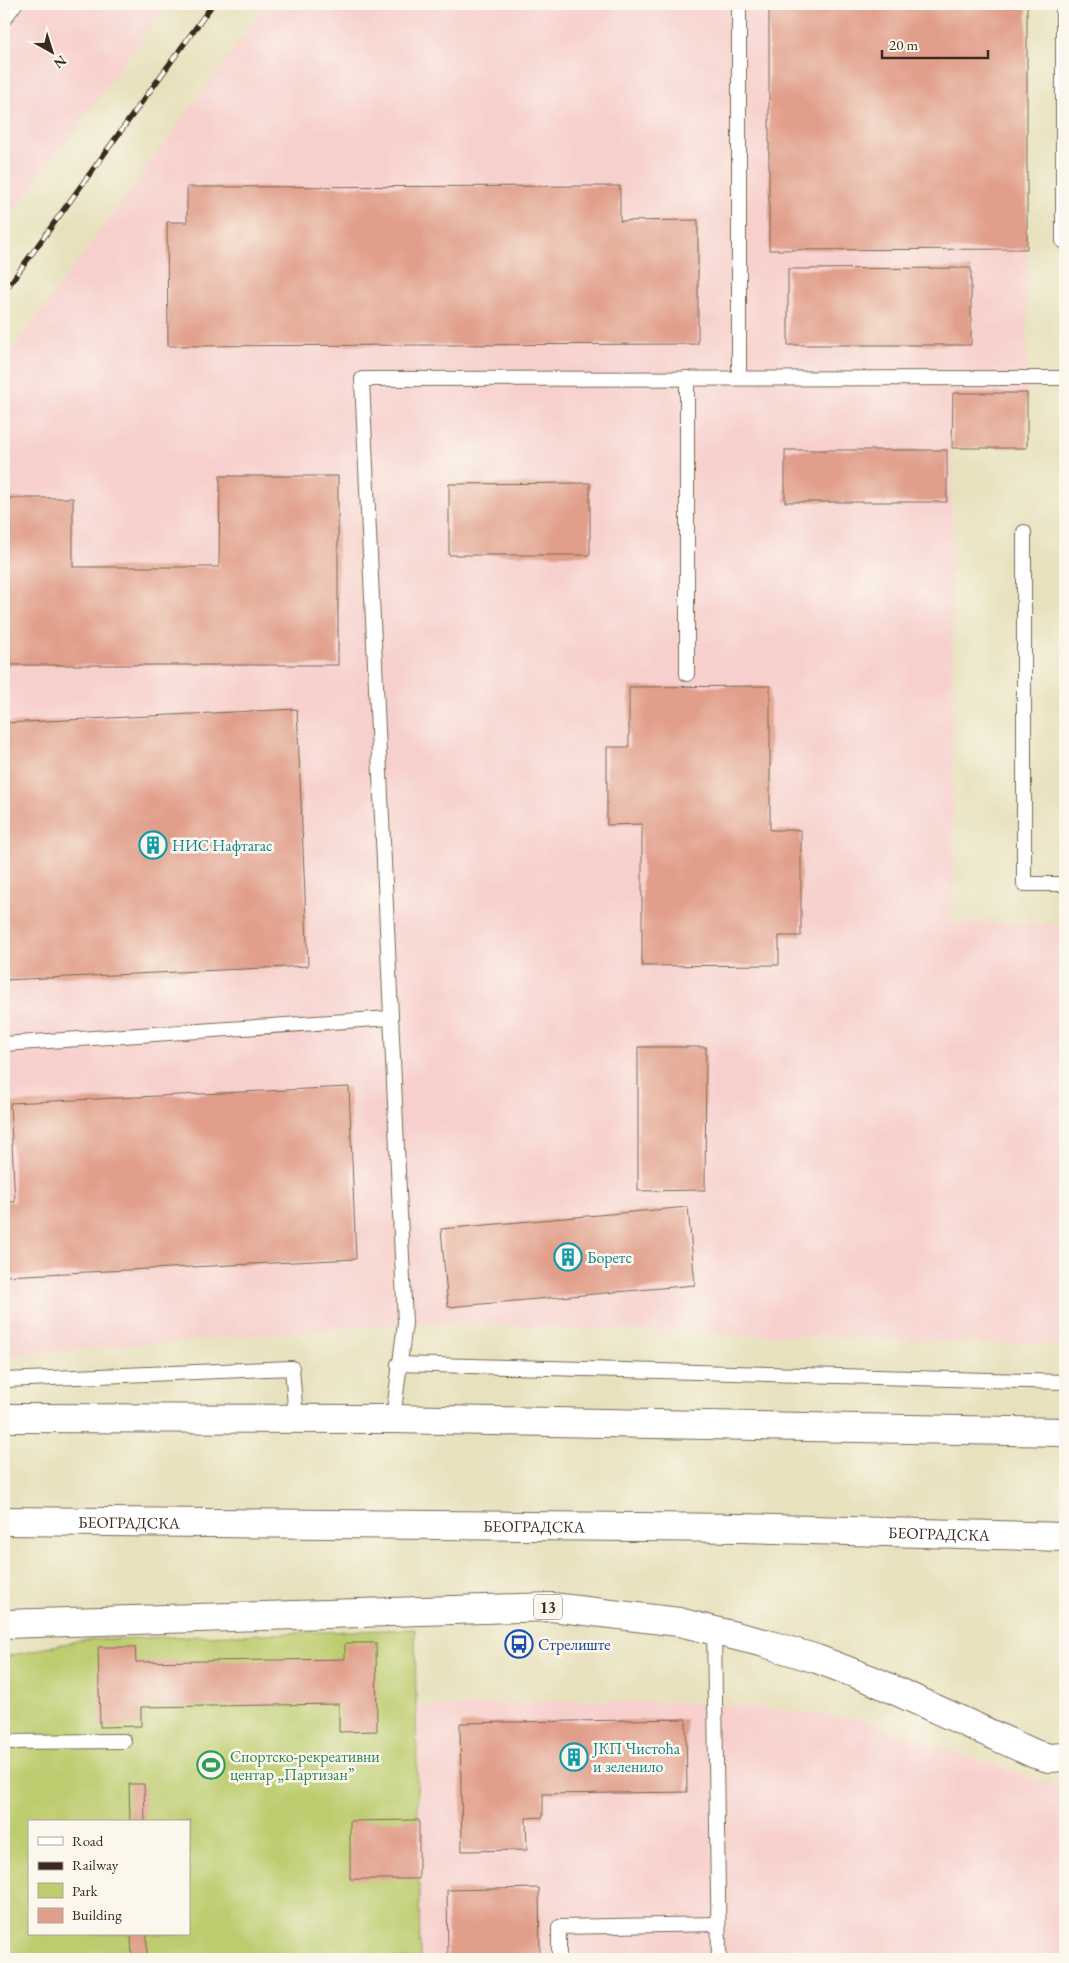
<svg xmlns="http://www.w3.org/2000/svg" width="1069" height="1963" font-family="'EB Garamond',serif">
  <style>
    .built { fill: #f7d0cd }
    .green { fill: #bdcc6e; stroke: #7c7b46; fill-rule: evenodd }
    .building { fill: #e19e8a }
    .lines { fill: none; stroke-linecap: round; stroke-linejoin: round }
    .lane-casing { stroke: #786a56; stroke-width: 16 }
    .primary-casing { stroke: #786a56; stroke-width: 30 }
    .lane { stroke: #fff; stroke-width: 14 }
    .primary { stroke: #fff; stroke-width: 28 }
    .rail-casing { stroke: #3b2a1e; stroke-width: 5.5 }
    .rail { stroke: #fbf7ec; stroke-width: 4; stroke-dasharray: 11; stroke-linecap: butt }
    .labels { text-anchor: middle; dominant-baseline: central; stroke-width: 5; stroke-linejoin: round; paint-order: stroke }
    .shield { fill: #fbf7ec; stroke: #75685c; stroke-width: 1 }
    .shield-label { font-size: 15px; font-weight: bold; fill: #3b2a1e }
    .culture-label { font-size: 16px; fill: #0d838f; stroke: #fbf7ec; text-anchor: start }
    .street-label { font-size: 16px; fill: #3b2a1e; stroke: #fbf7ec }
    .transit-label { font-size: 16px; fill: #164399; stroke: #fbf7ec; text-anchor: start }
    .leisure-label { font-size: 16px; fill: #27864d; stroke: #fbf7ec; text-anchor: start }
  </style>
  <rect width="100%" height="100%" fill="#fbf7ec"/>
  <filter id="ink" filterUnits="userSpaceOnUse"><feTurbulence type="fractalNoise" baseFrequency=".02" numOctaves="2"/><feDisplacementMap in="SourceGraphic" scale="10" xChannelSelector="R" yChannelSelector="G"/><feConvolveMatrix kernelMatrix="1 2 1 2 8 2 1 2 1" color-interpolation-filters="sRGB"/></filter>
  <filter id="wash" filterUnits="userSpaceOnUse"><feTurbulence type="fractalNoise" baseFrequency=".0096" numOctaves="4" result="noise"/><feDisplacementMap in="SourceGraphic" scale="20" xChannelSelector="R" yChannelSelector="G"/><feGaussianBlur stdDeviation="1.12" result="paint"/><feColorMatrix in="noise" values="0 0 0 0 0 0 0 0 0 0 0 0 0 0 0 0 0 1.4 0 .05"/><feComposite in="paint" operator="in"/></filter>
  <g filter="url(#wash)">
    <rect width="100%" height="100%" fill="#e8e1be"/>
    <g class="built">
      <polygon points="4,4 168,4 4,224"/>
      <polygon points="267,4 1027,4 1027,448 952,448 953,923 1065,923 1065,1345 405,1323 4,1356 4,361"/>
      <polygon points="559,1701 681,1702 764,1708 856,1719 1063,1788 1065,1791 1065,1959 420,1959 418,1708"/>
    </g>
    <path class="green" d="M415,1629L420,1959H4V1657L81,1640ZM29,1822H189V1934H29Z"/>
    <g id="blocks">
      <g class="building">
        <polygon points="769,4 1027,4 1027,249 769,250"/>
        <polygon points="620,186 620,221 698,220 698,344 168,346 167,222 187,222 187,187"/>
        <polygon points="971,268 971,345 788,345 788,269"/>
        <polygon points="953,393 1027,393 1027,448 952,448"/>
        <rect x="785" y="450" width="162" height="52"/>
        <polygon points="220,476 338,476 338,665 4,665 4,498 73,498 73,567 219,567"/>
        <polygon points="590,483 590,555 449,555 449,484"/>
        <polygon points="770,686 770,830 801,830 801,936 779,936 779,965 642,966 642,824 607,825 607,747 629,747 629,687"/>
        <polygon points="297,709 308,966 4,980 4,723"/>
        <polygon points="638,1047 706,1047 705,1190 638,1191"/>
        <polygon points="349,1087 356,1259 4,1276 4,1202 15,1202 10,1103"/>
        <polygon points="688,1207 695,1285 448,1307 441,1229"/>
        <polygon points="345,1643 376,1643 377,1731 339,1732 339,1704 141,1707 141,1726 100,1727 98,1647 135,1647 136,1662 345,1659"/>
        <polygon points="686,1719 687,1792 543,1794 543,1817 526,1818 527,1850 462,1851 460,1723"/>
        <polygon points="129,1784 144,1784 145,1822 130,1822"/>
        <polygon points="419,1820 419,1879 350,1879 350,1821"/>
        <polygon points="539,1888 540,1959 448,1959 447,1890"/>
        <polygon points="131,1934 147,1934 147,1959 132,1959"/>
      </g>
    </g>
  </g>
  <g filter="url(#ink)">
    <use href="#blocks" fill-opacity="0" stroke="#786a56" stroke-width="1"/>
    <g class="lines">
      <g class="lane-casing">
        <g id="lane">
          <polyline points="1063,4 1063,241"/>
          <polyline points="4,19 15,4"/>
          <polyline points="739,378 739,4"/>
          <polyline points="1024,532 1024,884 1065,884"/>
          <polyline points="687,674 687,378"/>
          <polyline points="4,1044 391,1018"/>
          <polyline points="398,1364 1065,1382"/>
          <polyline points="4,1380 292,1368 296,1419"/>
          <polyline points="393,1419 405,1323 362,379 1065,378"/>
          <polyline points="714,1631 719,1959"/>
          <polyline points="4,1742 124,1741"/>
          <polyline points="559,1959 559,1927 718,1924"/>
        </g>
      </g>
      <g class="primary-casing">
        <g id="primary">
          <polyline points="4,1418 393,1419 1065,1432"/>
          <path id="s1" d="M4,1521L742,1528L1065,1537"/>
          <polyline points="4,1624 552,1607 679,1622 764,1643 817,1659 872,1680 1035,1754 1049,1758 1065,1757"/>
        </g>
      </g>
      <use href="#lane" class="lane"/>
      <use href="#primary" class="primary"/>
      <g class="rail-casing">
        <polyline id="rail" points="4,292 213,4"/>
      </g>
      <use href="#rail" class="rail"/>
    </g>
  </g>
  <defs>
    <g id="building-ring" transform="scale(1.4375)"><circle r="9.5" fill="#fbf7ec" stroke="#0f9aa8" stroke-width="1.5"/><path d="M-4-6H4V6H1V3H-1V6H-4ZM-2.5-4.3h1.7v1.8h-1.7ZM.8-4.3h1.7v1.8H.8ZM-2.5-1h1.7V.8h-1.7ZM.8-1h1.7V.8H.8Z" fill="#0f9aa8"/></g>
    <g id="bus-ring" transform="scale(1.4375)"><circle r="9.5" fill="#fbf7ec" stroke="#1a4fb4" stroke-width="1.5"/><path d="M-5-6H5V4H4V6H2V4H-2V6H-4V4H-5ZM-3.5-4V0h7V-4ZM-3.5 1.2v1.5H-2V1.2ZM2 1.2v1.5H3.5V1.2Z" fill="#1a4fb4"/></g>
    <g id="stadium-ring" transform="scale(1.4375)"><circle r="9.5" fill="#fbf7ec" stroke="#2e9e5b" stroke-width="1.5"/><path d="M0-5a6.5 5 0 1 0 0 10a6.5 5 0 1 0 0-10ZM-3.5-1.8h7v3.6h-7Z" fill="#2e9e5b"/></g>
  </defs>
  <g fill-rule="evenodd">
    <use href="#building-ring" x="153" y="845"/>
    <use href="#building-ring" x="568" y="1257"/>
    <use href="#bus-ring" x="519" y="1644"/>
    <use href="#building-ring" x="574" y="1757"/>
    <use href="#stadium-ring" x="211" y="1765"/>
  </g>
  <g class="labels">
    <rect class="shield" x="534" y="1594.5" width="28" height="25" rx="4"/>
    <g class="shield-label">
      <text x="548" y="1607">13</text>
    </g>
    <g class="culture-label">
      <text x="172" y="845">НИС Нафтагас</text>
      <text x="587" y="1257">Боретс</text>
      <text x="593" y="1748">ЈКП Чистоћа<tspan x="593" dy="18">и зеленило</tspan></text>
    </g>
    <g class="street-label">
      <text stroke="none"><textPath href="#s1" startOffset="125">БЕОГРАДСКА</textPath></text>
      <text stroke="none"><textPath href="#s1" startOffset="530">БЕОГРАДСКА</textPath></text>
      <text stroke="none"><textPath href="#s1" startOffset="935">БЕОГРАДСКА</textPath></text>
    </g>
    <g class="transit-label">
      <text x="538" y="1644">Стрелиште</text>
    </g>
    <g class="leisure-label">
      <text x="230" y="1756">Спортско-рекреативни<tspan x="230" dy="18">центар „Партизан”</tspan></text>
    </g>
  </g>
  <rect width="1069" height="1963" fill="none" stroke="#fbf7ec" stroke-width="20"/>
  <rect x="28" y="1820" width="162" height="115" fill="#fbf7ec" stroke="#aea59a"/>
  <rect x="38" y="1837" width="25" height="8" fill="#ffffff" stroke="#aea59a"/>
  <text x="72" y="1846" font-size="15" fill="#3b2a1e">Road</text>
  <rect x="38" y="1862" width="25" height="8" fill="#3b2a1e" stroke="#aea59a"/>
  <text x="72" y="1870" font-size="15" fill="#3b2a1e">Railway</text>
  <rect x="38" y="1883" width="25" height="15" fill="#bdcc6e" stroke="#aea59a"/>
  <text x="72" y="1896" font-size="15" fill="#3b2a1e">Park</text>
  <rect x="38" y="1908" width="25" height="15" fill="#e19e8a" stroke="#aea59a"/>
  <text x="72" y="1920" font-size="15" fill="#3b2a1e">Building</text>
  <g transform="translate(52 52) rotate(141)" stroke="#fbf7ec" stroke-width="4" paint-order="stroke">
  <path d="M0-4L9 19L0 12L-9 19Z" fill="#3b2a1e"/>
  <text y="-8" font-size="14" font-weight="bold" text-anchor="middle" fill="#3b2a1e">N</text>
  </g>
  <path d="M882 50v8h106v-8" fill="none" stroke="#3b2a1e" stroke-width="2.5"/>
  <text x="889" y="50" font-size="15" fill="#3b2a1e" stroke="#fbf7ec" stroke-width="4" paint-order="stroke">20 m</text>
</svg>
